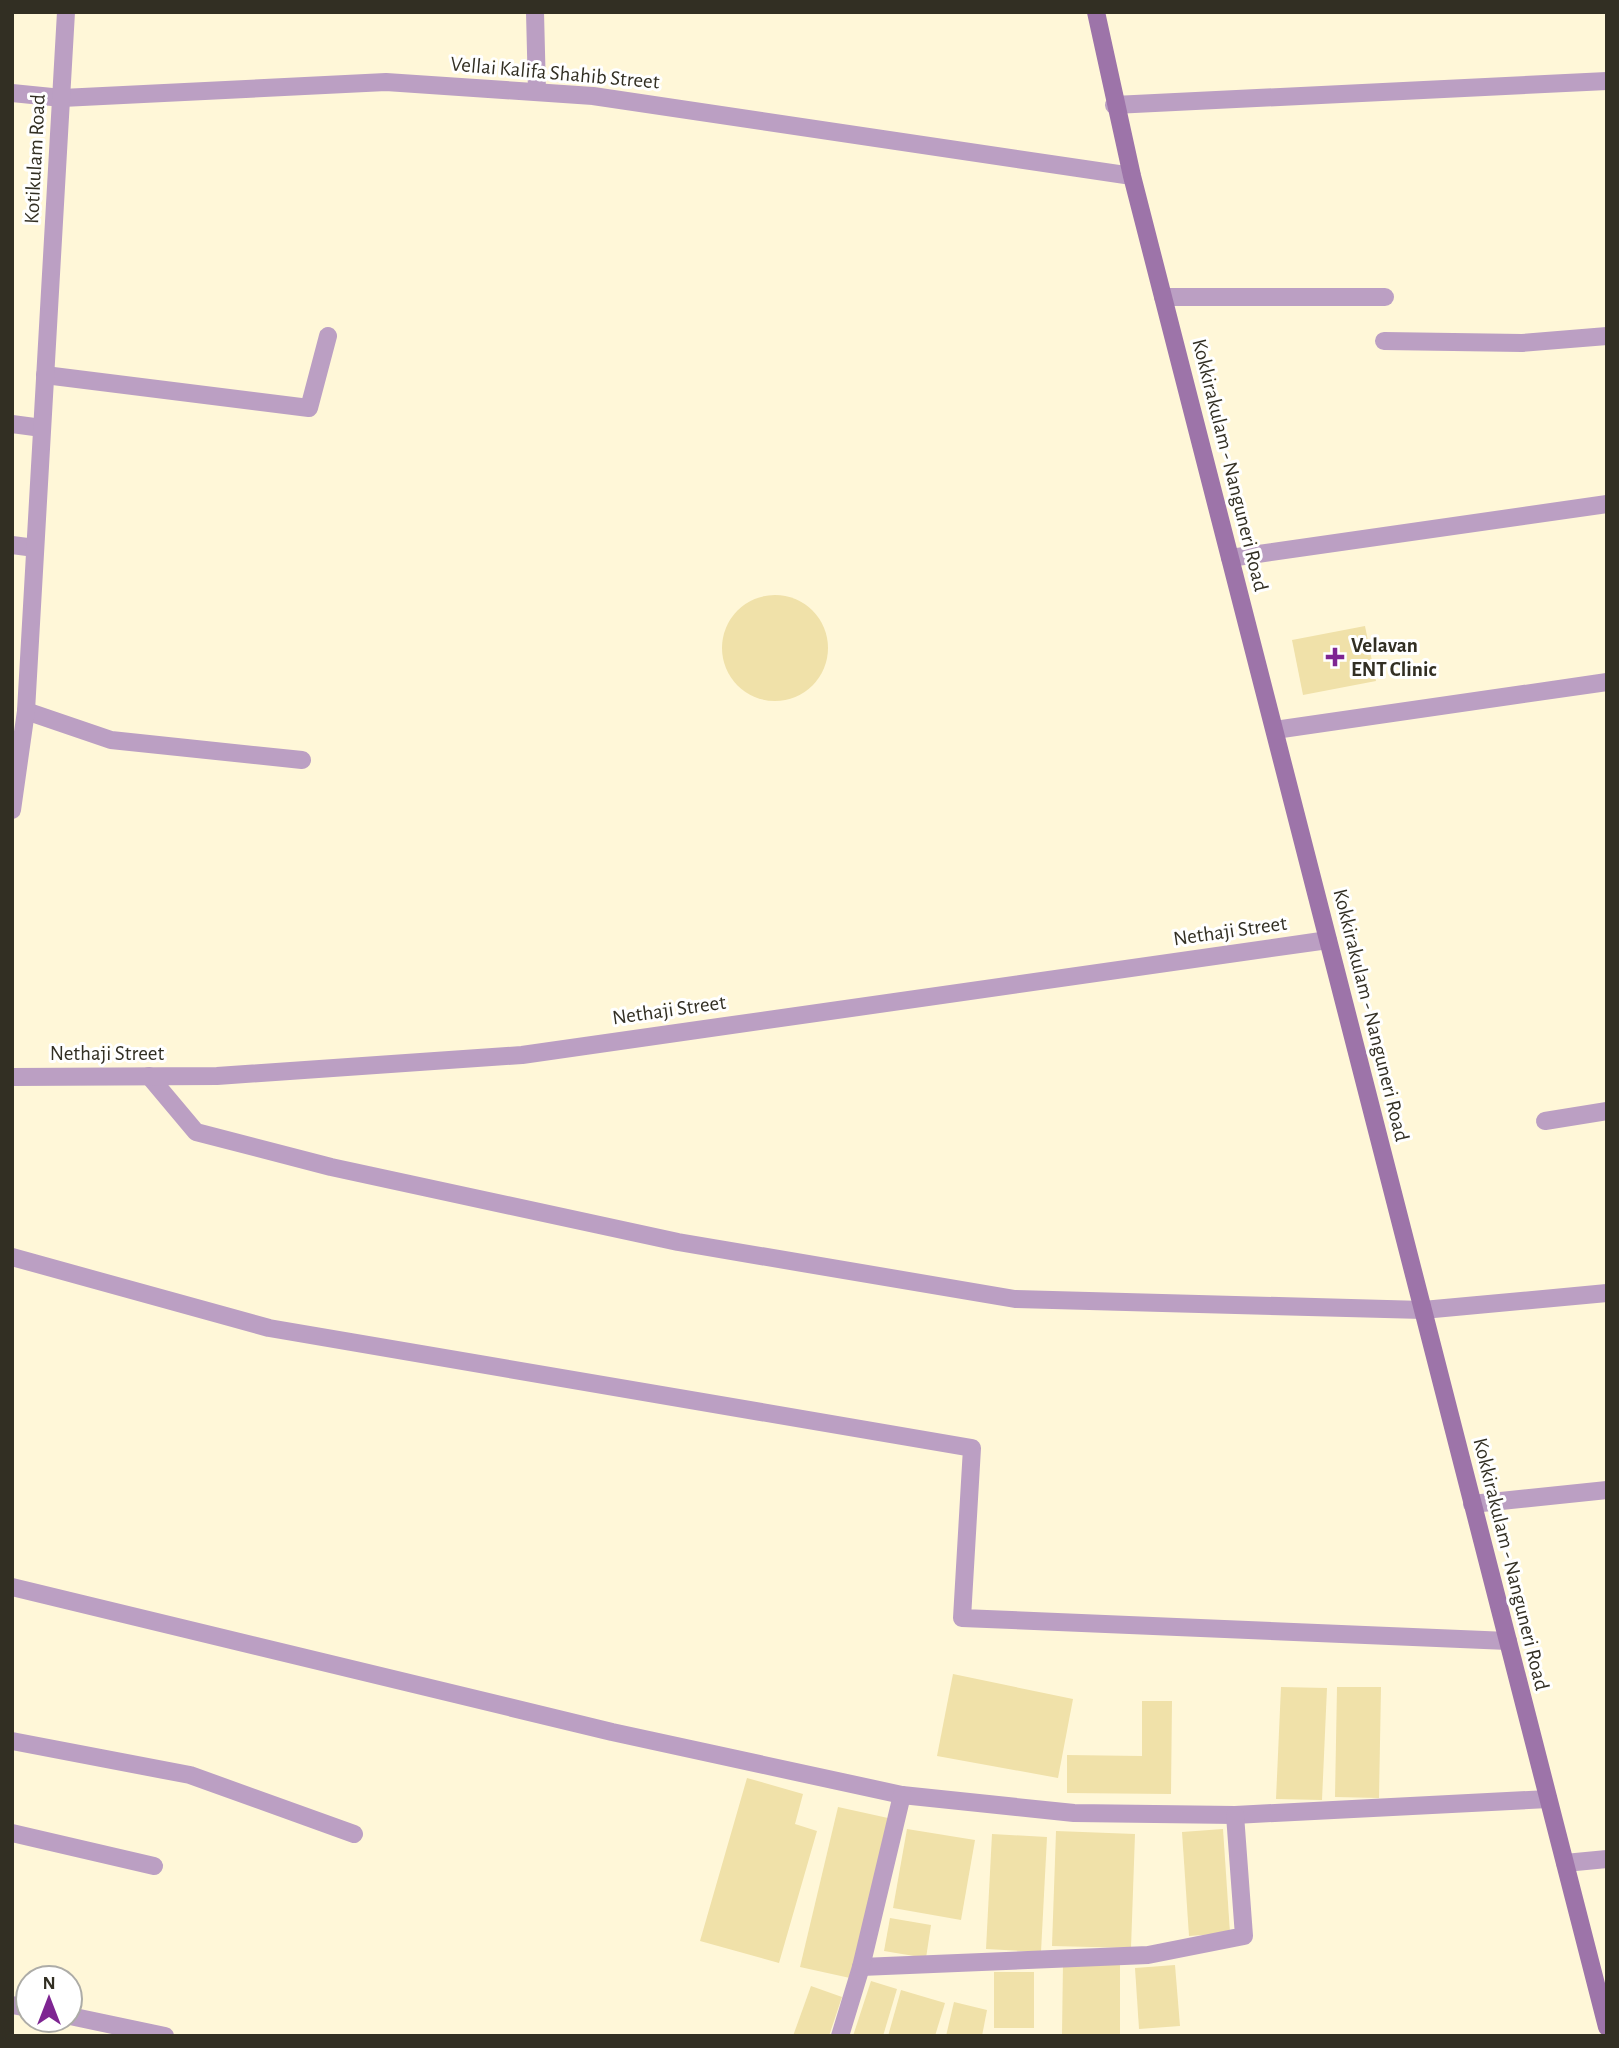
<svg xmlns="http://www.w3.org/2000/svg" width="1619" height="2048" font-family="'Alegreya Sans',sans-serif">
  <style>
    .building { fill: #f0e1a9 }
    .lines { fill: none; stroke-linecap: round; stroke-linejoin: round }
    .minor { stroke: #bb9fc3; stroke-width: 18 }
    .secondary { stroke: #9d74a9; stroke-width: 18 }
    .poi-dot { fill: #7e2592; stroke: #fff; stroke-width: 2.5 }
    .labels { text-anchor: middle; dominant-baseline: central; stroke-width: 6; stroke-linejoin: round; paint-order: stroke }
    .street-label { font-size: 21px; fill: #322f23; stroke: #fff }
    .poi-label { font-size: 21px; font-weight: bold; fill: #322f23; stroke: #fff; text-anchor: start }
  </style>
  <rect width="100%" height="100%" fill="#fff7d8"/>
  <g class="building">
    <circle cx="775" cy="648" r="53"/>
    <polygon points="1365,626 1376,681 1303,695 1292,640"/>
    <polygon points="953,1674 1073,1699 1058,1778 937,1756"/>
    <polygon points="1281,1687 1327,1688 1322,1800 1276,1799"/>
    <polygon points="1337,1687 1381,1687 1379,1798 1335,1797"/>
    <polygon points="1142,1701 1172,1701 1171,1794 1067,1793 1067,1755 1142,1756"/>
    <polygon points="747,1778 803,1794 795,1824 817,1831 779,1963 700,1941"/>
    <polygon points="838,1807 888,1818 850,1978 800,1967"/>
    <polygon points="907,1829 975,1840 961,1920 893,1908"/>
    <polygon points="1223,1829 1230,1933 1189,1936 1182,1832"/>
    <polygon points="1056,1831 1135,1834 1131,1948 1052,1946"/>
    <polygon points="992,1834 1047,1837 1041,1952 986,1949"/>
    <polygon points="890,1918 931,1925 926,1958 884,1951"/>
    <polygon points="1063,1962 1120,1962 1120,2036 1062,2036"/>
    <polygon points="1175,1965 1180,2026 1139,2029 1135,1968"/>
    <rect x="994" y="1972" width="40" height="56"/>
    <polygon points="871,1981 897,1989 883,2036 853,2036"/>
    <polygon points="811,1986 842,1997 829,2036 793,2036"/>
    <polygon points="901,1990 945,2003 935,2036 888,2036"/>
    <polygon points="954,2002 987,2010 982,2036 946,2036"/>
  </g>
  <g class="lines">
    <g class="minor">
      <polyline points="535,12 537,92"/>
      <polyline points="12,93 62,98 386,82 593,96 1132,176"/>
      <polyline points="1114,105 1607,81"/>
      <polyline points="1163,297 1385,297"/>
      <polyline points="1384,341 1522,343 1607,336"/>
      <polyline points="45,375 309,408 328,336"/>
      <polyline points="12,424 42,428"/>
      <polyline points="12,545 35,548"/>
      <polyline points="1230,558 1607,504"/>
      <polyline points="26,711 111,740 302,760"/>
      <polyline points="1275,730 1607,682"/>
      <polyline points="12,810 26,711 66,12"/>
      <polyline points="149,1076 196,1132 331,1167 678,1242 1015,1299 1423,1310 1607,1293"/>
      <polyline points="12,1077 217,1076 522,1055 1328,940"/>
      <polyline points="1545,1121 1607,1111"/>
      <polyline points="12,1257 269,1328 972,1448 962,1618 1508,1641"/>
      <polyline points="1472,1504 1607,1490"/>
      <polyline points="12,1587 612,1732 902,1795 1074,1813 1235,1815 1548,1799"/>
      <polyline points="12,1741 190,1775 354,1834"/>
      <polyline points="12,1833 154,1866"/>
      <polyline points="1565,1863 1607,1859"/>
      <polyline points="861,1967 1148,1955 1244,1936 1235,1815"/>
      <polyline points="12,2005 28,2008"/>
      <polyline points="70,2016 165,2036"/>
      <polyline points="840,2036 861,1967 902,1795"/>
    </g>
    <polyline class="secondary" points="1096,12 1132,176 1607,2027"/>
  </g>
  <path class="poi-dot" d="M1331.5 646.5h7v7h7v7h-7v7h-7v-7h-7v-7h7z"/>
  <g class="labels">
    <g class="street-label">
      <text transform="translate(555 73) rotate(5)">Vellai Kalifa Shahib Street</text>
      <text transform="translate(35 159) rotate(-87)">Kotikulam Road</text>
      <text transform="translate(1230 465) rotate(76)">Kokkirakulam - Nanguneri Road</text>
      <text transform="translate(1230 931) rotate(-8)">Nethaji Street</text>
      <text transform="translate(669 1010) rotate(-8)">Nethaji Street</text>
      <text transform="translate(1371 1015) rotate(76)">Kokkirakulam - Nanguneri Road</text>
      <text x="107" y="1053">Nethaji Street</text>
      <text transform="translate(1511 1564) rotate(76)">Kokkirakulam - Nanguneri Road</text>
    </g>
    <g class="poi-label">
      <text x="1351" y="645">Velavan<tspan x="1351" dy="24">ENT Clinic</tspan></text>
    </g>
  </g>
  <rect width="1619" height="2048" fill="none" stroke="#322f23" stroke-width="28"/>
  <g transform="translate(49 1999)"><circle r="33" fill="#ffffff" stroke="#adaca7" stroke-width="2"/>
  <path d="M0-5L12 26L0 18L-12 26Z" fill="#7e2592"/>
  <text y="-10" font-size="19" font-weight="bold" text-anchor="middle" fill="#322f23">N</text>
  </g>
</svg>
